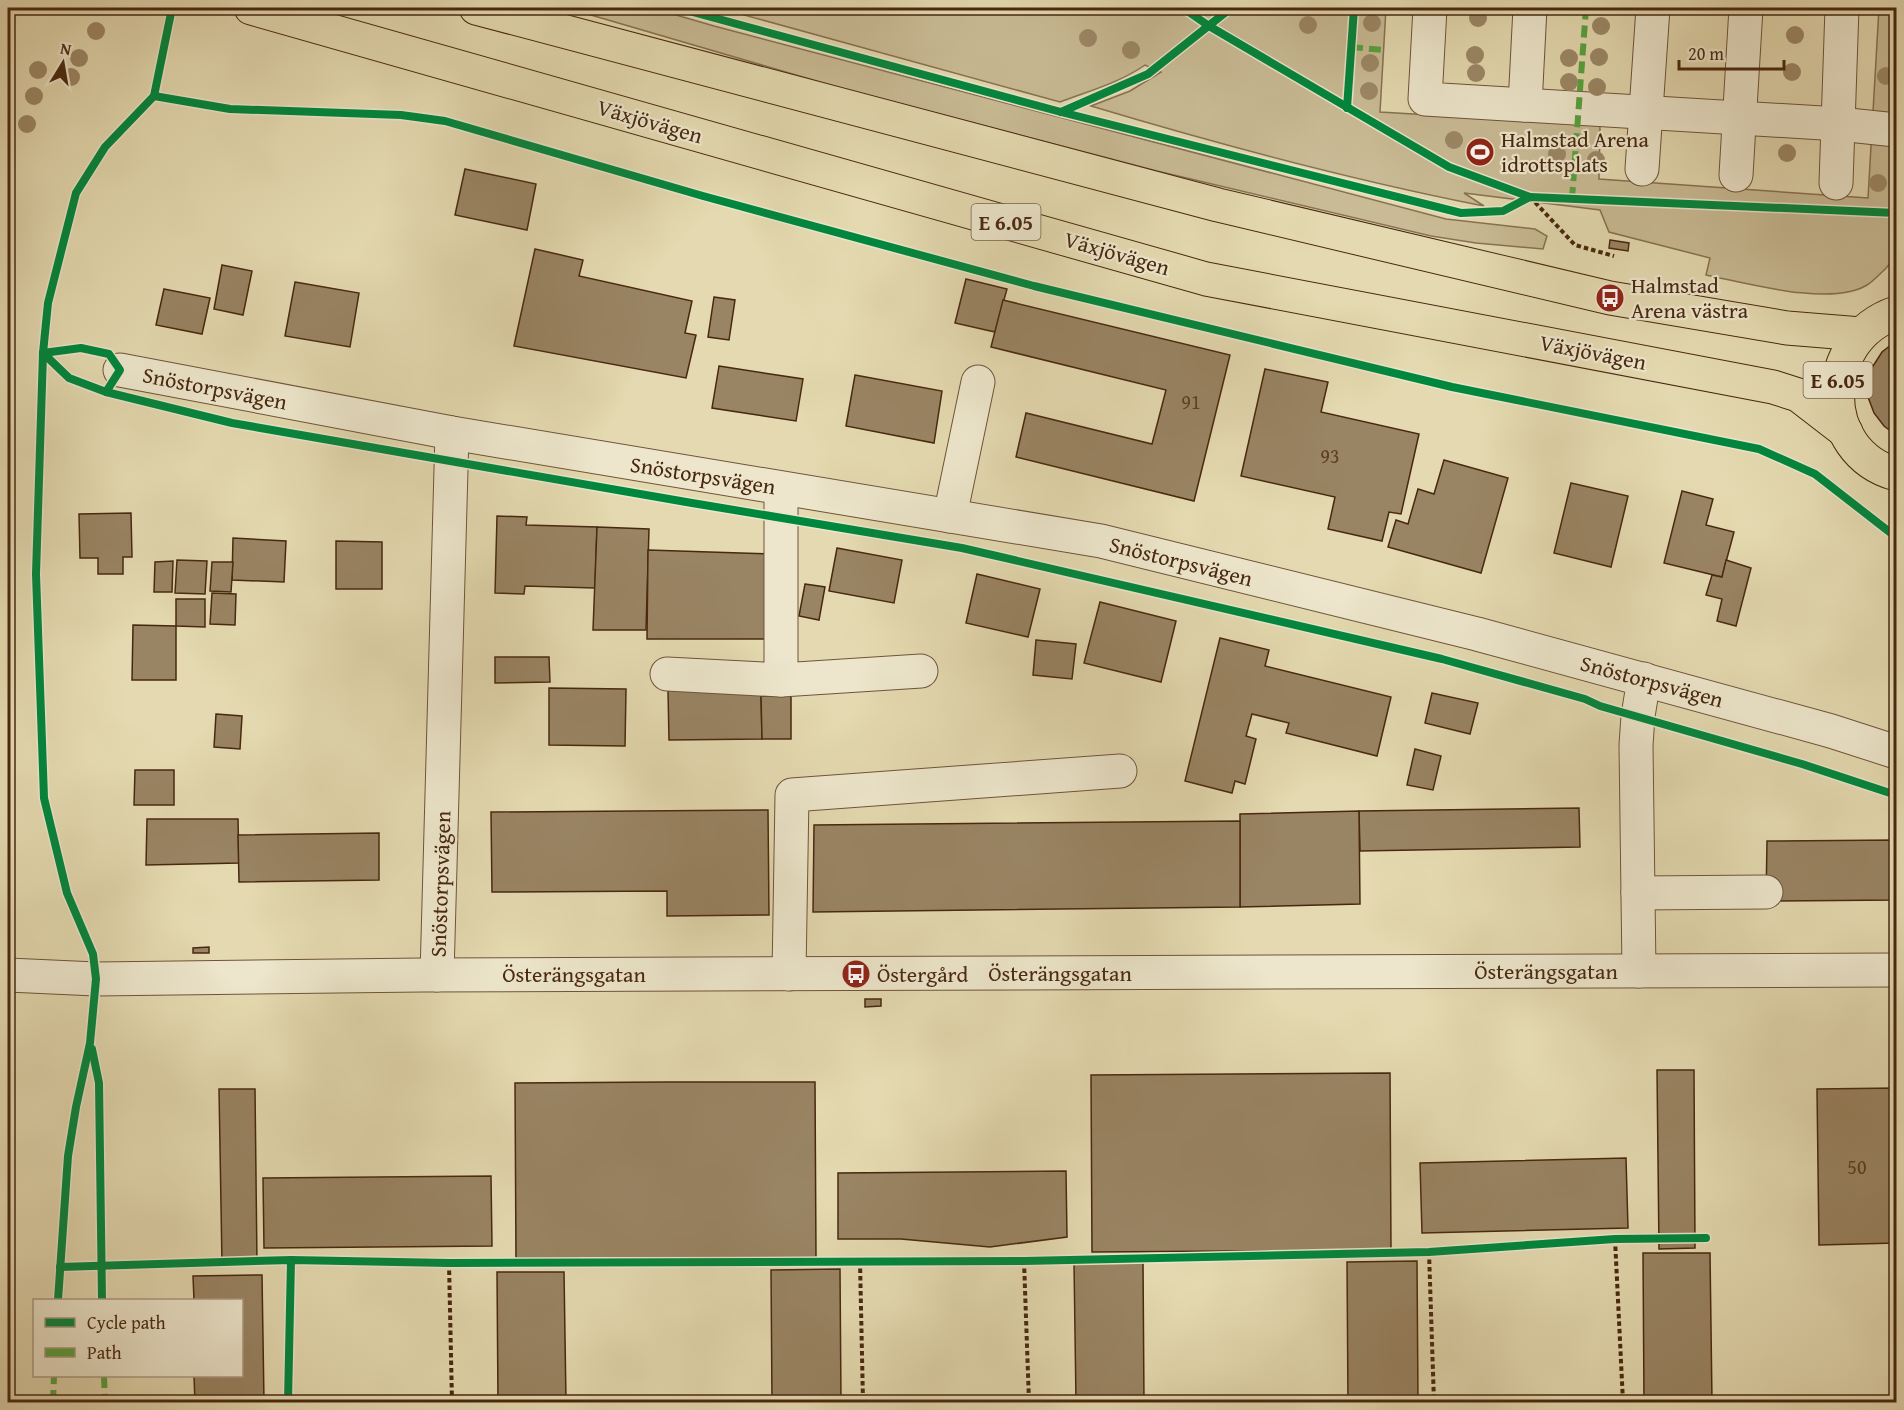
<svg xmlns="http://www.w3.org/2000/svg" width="1904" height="1410" font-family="'Gentium Book Plus',serif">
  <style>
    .green { fill: #c9bb95; stroke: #887252; stroke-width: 1.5 }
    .building { fill: #998463; stroke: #482810; stroke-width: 1.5 }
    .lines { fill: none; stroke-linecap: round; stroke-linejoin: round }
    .minor-casing { stroke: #6f5438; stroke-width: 35 }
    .highway-casing { stroke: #482810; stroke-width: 35 }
    .path { stroke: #482810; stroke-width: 4; stroke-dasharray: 4.5 3; stroke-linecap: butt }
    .minor { stroke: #ede6cc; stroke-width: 33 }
    .highway { stroke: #e4d9b0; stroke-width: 33 }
    .quiet { stroke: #56a33f; stroke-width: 6; stroke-dasharray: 12 6; stroke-linecap: butt }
    .cycleway-casing { stroke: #ede6cc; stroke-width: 11 }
    .cycleway { stroke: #00873e; stroke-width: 8 }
    .tree { fill: #9c8867 }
    .labels { text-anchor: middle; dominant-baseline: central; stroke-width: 4.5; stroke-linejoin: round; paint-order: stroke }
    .number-label { font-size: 20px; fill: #5c3f25 }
    .shield { fill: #ede6cc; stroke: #7a6148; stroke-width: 1.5 }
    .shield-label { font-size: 21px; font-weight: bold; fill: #482810 }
    .street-label { font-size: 22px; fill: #482810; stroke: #ede6cc }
    .poi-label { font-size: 22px; fill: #482810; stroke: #ede6cc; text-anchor: start }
  </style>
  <rect width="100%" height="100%" fill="#e4d9b0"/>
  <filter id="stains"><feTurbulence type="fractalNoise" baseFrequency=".00333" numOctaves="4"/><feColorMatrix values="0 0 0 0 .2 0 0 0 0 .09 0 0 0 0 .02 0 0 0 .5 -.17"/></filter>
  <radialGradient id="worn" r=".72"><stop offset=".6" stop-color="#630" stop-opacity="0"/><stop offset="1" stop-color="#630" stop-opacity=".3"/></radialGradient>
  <g class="green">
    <polygon points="567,8 652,8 714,26 1446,219 1535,229 1547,236 1543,249 1476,243 1431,236 1157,171 844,89"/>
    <path d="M719,8H1386L1380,112L1600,125L1599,179L1868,198L1879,8H1896V250C1894,260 1888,267 1881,273C1877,277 1872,282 1867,285C1831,307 1746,283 1706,275L1710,258L1609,232L1600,210L1464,193L1484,206C1352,180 1221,145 1091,106L1130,91L1161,72L1145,65C1119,83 1089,91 1060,102Z"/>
  </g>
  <g class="building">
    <polygon points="465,169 536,184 527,230 455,215"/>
    <polygon points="1610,240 1629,243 1628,251 1609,248"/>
    <polygon points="535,249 583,260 579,276 692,301 685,333 696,335 686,378 514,346"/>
    <polygon points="222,265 252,271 243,315 214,309"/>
    <polygon points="966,279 1007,289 995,332 955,323"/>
    <polygon points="295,282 359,293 350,347 285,336"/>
    <polygon points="164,289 210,298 202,334 156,325"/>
    <polygon points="714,297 735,300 729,340 708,337"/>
    <polygon points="1003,300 1230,355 1194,501 1016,457 1026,413 1152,444 1166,390 991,347"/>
    <polygon points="1896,341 1896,435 1884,426 1874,413 1868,397 1868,381 1873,366 1882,352"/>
    <polygon points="719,366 803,379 796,421 712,408"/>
    <polygon points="1265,369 1328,382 1321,412 1419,434 1401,514 1389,512 1382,541 1328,529 1335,497 1241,476"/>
    <polygon points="855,375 942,391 934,443 846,426"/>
    <polygon points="1444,460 1508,478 1481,573 1388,547 1396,520 1408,524 1418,489 1434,494"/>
    <polygon points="1571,483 1628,496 1611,567 1554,553"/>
    <polygon points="1682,491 1713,499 1706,525 1734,532 1722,577 1664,563"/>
    <polygon points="131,513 132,557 123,557 123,574 98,574 98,558 80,558 79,514"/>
    <polygon points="497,516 527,517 526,525 597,527 595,588 525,586 524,594 495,593"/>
    <polygon points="597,527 649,529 646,630 593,630"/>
    <polygon points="233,538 286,541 284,582 232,580"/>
    <polygon points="336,541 382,542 382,589 336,589"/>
    <polygon points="837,548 902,560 894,603 829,591"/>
    <polygon points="648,550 774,554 772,639 647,639"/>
    <polygon points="177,560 207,561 205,594 175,593"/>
    <polygon points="1726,560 1751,568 1736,626 1717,621 1722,599 1706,595 1712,575 1722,577"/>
    <polygon points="173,561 172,592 154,592 155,562"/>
    <polygon points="212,562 233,562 231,592 210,591"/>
    <polygon points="977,574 1040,589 1028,637 966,623"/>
    <polygon points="805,584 825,587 819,620 799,616"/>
    <polygon points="212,593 236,594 235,625 210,624"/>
    <polygon points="176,599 205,599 205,627 176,626"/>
    <polygon points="1100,602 1176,621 1161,682 1084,663"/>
    <polygon points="133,625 176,626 176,680 132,680"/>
    <polygon points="1220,638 1269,650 1265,666 1391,697 1377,756 1286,733 1289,723 1252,714 1246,736 1256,739 1245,784 1235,781 1232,793 1185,781"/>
    <polygon points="1036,640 1076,644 1072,679 1033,675"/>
    <polygon points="495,657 549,657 550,682 495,683"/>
    <polygon points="549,688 626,689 625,746 549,745"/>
    <polygon points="761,688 762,739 669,740 668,690"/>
    <polygon points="1432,693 1478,703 1470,734 1425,723"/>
    <polygon points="791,695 791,739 762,739 761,696"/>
    <polygon points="216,714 242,716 240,749 214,747"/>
    <polygon points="1415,749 1441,756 1433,790 1407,785"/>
    <polygon points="135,770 174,770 174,805 134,805"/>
    <polygon points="1579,808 1580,847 1360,851 1359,811"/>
    <polygon points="768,810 769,915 667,916 667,891 492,892 491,812"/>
    <polygon points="1359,811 1360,904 1240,907 1240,814"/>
    <polygon points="147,819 238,819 239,863 146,865"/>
    <polygon points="1240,821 1240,907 813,912 814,825"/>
    <polygon points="379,833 379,880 239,882 238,835"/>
    <polygon points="1896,840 1896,900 1766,901 1767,841"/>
    <polygon points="209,947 209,953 193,953 193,948"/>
    <polygon points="865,999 881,999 881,1006 865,1007"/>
    <polygon points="1657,1070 1694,1070 1695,1248 1659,1249"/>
    <polygon points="1390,1073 1391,1250 1092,1252 1091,1075"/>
    <polygon points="667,1082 815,1082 816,1257 516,1258 515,1083"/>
    <polygon points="1896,1088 1896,1243 1819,1245 1817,1089"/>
    <polygon points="219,1089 255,1089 257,1264 222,1264"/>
    <polygon points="1626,1158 1628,1228 1422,1233 1420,1163"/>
    <polygon points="1066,1171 1067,1237 990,1247 901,1239 838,1239 838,1173"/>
    <polygon points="491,1176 492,1246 264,1248 263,1178"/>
    <polygon points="1643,1253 1710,1253 1712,1402 1644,1402"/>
    <polygon points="1417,1261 1418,1402 1348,1402 1347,1262"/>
    <polygon points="1143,1262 1144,1402 1076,1402 1074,1263"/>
    <polygon points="840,1269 841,1402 772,1402 771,1270"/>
    <polygon points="497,1272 564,1272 566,1402 498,1402"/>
    <polygon points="262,1275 264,1402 195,1402 194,1376 242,1376 242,1300 194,1300 193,1276"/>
  </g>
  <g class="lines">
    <g class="minor-casing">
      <g id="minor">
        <polyline points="1430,8 1425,99 1839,124 1896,130"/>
        <polyline points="1525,105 1530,8"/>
        <polyline points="1642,169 1653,8"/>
        <polyline points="1736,175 1746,8"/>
        <polyline points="1836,183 1842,8"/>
        <polyline points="120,370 452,433 1101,541 1477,634 1831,731 1896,752"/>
        <polyline points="950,516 978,382"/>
        <polyline points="667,674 781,680 781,489"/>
        <polyline points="781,680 921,671"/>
        <polyline points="1638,893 1766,892"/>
        <polyline points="1639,971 1636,745 1638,716 1644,679"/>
        <polyline points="789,974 792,795 1120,771"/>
        <polyline points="8,975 96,979 422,975 1896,970"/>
        <polyline points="437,975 452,433"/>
      </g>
    </g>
    <g class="highway-casing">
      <g id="highway">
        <polyline points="251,8 1206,279 1773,387 1798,395 1846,432"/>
        <polyline points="476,8 1218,205 1610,298 1787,328 1861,334"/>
        <path d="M1896,313C1819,339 1817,452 1896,474"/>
      </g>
    </g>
    <g class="path">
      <polyline points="1530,197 1575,245 1614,256"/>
      <polyline points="1615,1239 1623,1402"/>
      <polyline points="1429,1252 1434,1402"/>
      <polyline points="860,1261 863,1402"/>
      <polyline points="1024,1261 1029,1402"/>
      <polyline points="449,1263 452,1402"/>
    </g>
    <use href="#minor" class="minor"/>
    <use href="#highway" class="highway"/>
    <g class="quiet">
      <polyline points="1351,47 1383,50"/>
      <polyline points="1572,199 1586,8"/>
      <polyline points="104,1376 105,1402"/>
      <polyline points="53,1402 54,1376"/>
    </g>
    <g class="cycleway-casing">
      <g id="cycleway">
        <polyline points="678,8 1061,112 1461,213 1503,211 1530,197 1896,213"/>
        <polyline points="1183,8 1209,26 1449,167 1530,197"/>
        <polyline points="154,96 230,109 401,115 445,121 703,196 1034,286 1452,387 1759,449 1815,474 1896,537"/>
        <polyline points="1347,108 1354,8"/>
        <polyline points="1061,112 1148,74 1231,8"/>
        <polyline points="43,353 69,378 106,392 232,423 692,503 962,548 1442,659 1585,699 1600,706 1802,764 1896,795"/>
        <polyline points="43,353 81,348 109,354 120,370 106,392"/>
        <polyline points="92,1049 99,1083 102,1300"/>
        <polyline points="60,1267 291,1260 449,1263 1024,1261 1429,1252 1615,1239 1706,1238"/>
        <polyline points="58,1300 68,1156 76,1107 90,1043 96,979 93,954 67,893 44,798 36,574 43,353 48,303 76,193 105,147 154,96 172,8"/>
        <polyline points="288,1402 291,1260"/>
      </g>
    </g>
    <use href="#cycleway" class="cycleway"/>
  </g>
  <g class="tree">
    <circle cx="1478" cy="18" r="9"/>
    <circle cx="1372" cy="23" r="9"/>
    <circle cx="1308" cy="25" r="9"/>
    <circle cx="1601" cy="26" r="9"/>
    <circle cx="96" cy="31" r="9"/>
    <circle cx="1795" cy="35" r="9"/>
    <circle cx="1088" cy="38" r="9"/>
    <circle cx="1131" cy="50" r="9"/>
    <circle cx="1475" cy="55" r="9"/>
    <circle cx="1599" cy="57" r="9"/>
    <circle cx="79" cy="58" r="9"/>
    <circle cx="1569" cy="58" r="9"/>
    <circle cx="1370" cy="63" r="9"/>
    <circle cx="38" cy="70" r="9"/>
    <circle cx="1792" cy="72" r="9"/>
    <circle cx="1476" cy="73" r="9"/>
    <circle cx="1886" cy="76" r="9"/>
    <circle cx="71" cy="77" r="9"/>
    <circle cx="1569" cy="82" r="9"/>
    <circle cx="1597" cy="87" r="9"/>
    <circle cx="1369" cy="91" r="9"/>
    <circle cx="34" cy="96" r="9"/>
    <circle cx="27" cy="124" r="9"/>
    <circle cx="1454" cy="140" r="9"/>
    <circle cx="1787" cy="153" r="9"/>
    <circle cx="1557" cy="154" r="9"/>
    <circle cx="1596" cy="160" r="9"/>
    <circle cx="1878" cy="183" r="9"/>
  </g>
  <defs>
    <g id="stadium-disc" transform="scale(1.5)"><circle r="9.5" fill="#8f2418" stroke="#ede6cc"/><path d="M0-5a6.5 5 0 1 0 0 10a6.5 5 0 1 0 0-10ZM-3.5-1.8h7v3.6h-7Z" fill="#fff"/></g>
    <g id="bus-disc" transform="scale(1.5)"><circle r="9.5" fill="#8f2418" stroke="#ede6cc"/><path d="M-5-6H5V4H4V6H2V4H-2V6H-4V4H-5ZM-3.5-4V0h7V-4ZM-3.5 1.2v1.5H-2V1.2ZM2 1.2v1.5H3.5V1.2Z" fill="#fff"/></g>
  </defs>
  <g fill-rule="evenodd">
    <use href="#stadium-disc" x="1480" y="152"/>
    <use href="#bus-disc" x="1610" y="298"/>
    <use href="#bus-disc" x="856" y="974"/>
  </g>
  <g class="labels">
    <g class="number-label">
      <text x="1191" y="401">91</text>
      <text x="1330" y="455">93</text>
      <text x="1857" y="1166">50</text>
    </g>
    <g class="shield">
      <rect x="971.5" y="204" width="69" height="36" rx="4.5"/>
      <rect x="1803.5" y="362" width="69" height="36" rx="4.5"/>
    </g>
    <g class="shield-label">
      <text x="1006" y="222">E 6.05</text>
      <text x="1838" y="380">E 6.05</text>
    </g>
    <g class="street-label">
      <text transform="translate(650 121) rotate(16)">Växjövägen</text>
      <text transform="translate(1117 253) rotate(16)">Växjövägen</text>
      <text transform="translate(1593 352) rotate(11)">Växjövägen</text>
      <text transform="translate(215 388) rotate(11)">Snöstorpsvägen</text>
      <text transform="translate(703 475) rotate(9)">Snöstorpsvägen</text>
      <text transform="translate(1181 561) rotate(14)">Snöstorpsvägen</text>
      <text transform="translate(1652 681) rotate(15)">Snöstorpsvägen</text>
      <text transform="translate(440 884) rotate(-88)">Snöstorpsvägen</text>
      <text x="1546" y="971">Österängsgatan</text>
      <text x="1060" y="973">Österängsgatan</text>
      <text x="574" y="974">Österängsgatan</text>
    </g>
    <g class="poi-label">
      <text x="1501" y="139">Halmstad Arena<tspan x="1501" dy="25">idrottsplats</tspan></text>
      <text x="1631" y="285">Halmstad<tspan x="1631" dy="25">Arena västra</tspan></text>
      <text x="877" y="974">Östergård</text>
    </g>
  </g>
  <rect width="1904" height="1410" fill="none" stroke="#e4d9b0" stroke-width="30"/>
  <rect x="9" y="9" width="1886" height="1392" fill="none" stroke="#482810" stroke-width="3"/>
  <rect x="15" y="15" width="1874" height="1380" fill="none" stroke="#482810" stroke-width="1.5"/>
  <rect x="33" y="1299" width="210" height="78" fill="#ede6cc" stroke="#ab9a81" stroke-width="1.5"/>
  <rect x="45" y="1318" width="30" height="9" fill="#00873e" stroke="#ab9a81" stroke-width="1.5"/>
  <text x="87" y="1329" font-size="18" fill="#482810">Cycle path</text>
  <rect x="45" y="1348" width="30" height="9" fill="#56a33f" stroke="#ab9a81" stroke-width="1.5"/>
  <text x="87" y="1359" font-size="18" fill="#482810">Path</text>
  <g transform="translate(63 63) rotate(11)" stroke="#ede6cc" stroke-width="4.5" paint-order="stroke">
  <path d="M0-4.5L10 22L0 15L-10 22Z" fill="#482810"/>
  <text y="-9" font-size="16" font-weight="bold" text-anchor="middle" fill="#482810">N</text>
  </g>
  <path d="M1679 60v9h105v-9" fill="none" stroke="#482810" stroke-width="3"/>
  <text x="1688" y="60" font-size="18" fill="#482810" stroke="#ede6cc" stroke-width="4.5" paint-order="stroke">20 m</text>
  <rect width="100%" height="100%" filter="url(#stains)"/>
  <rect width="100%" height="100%" fill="url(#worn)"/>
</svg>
